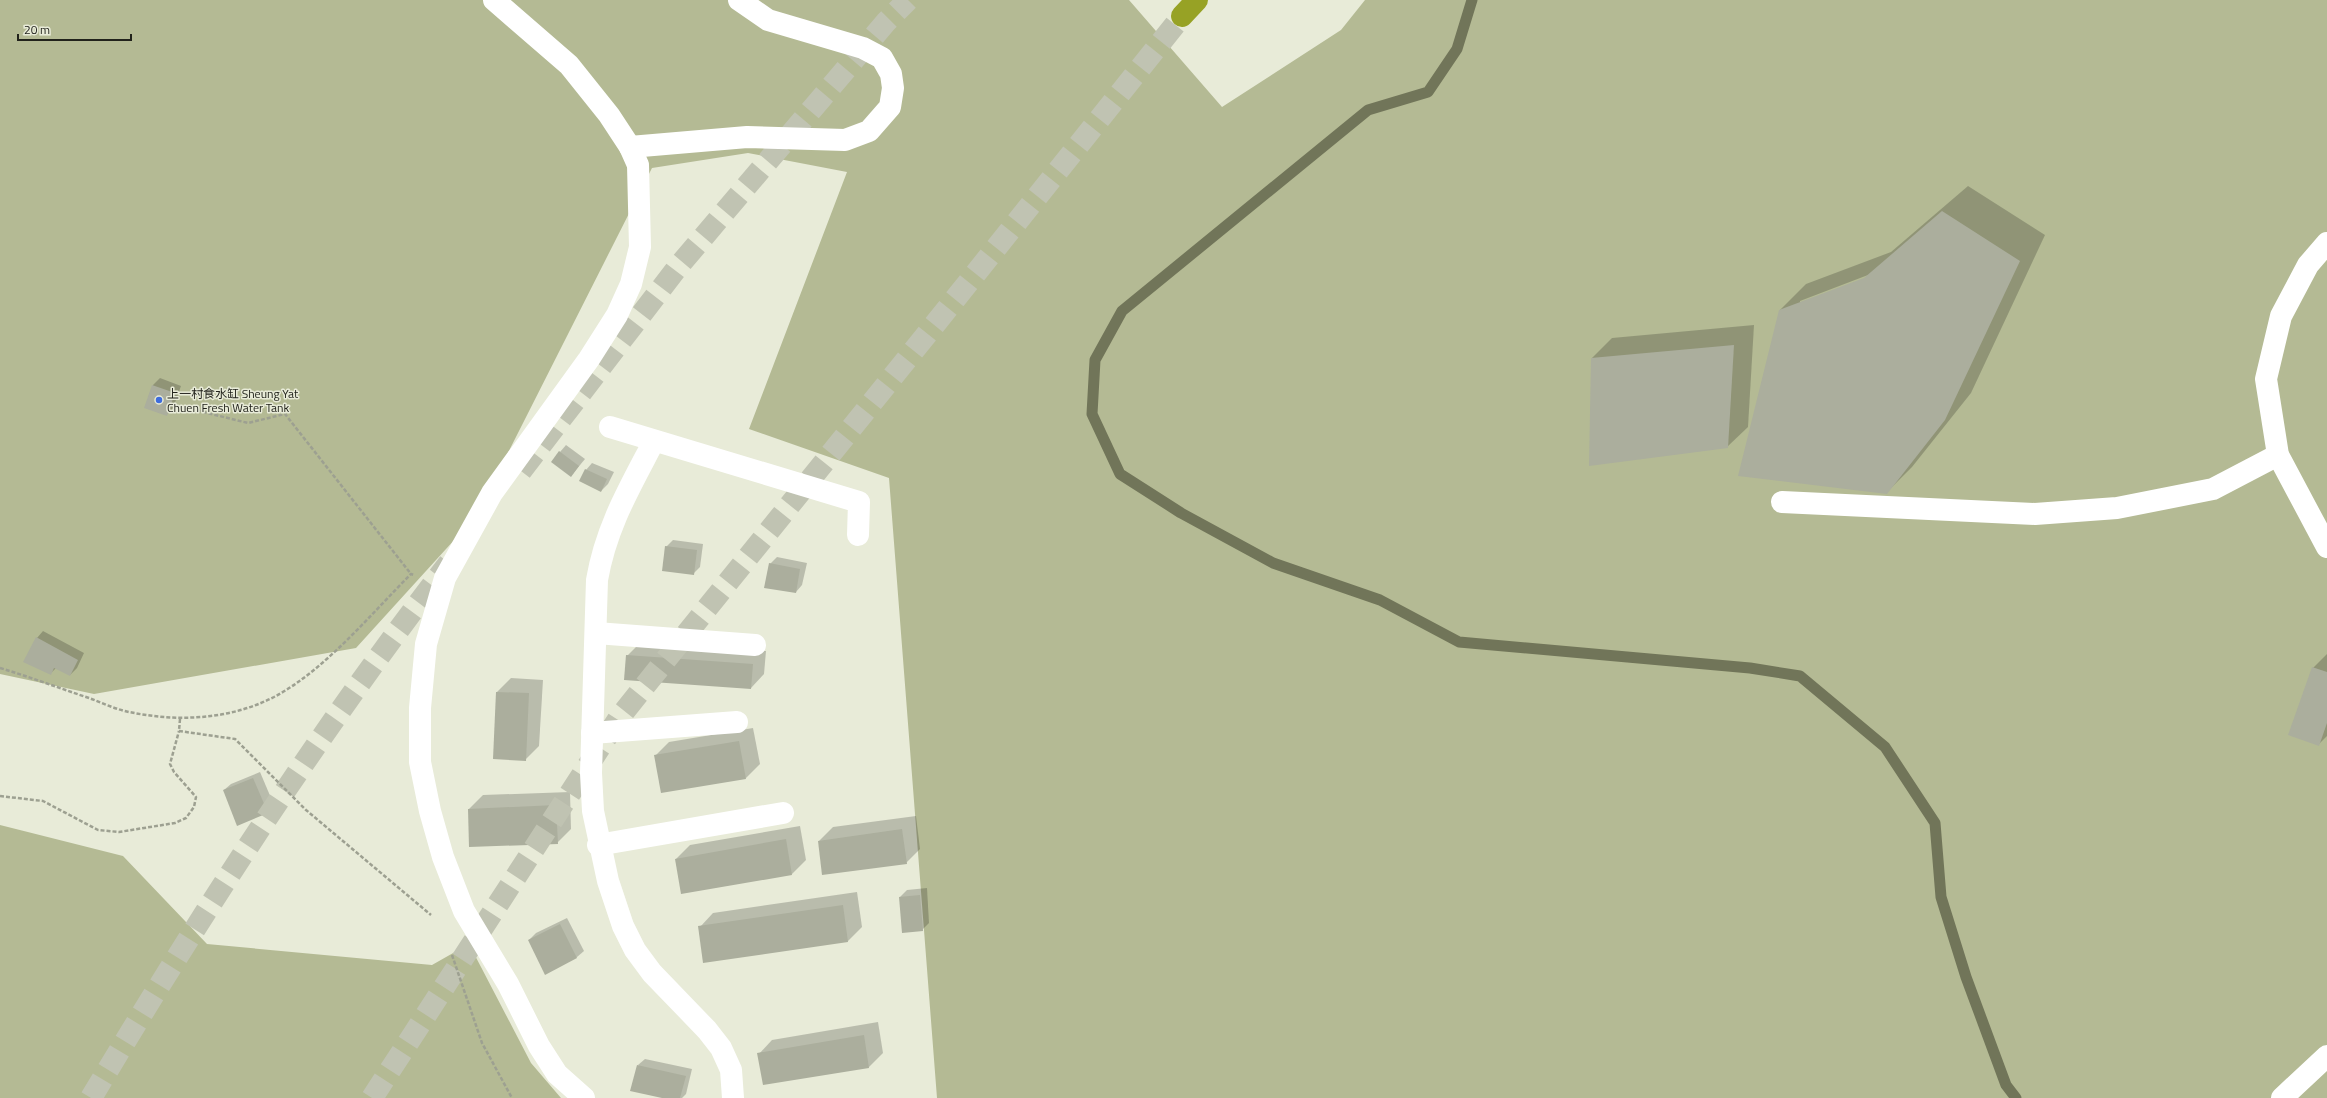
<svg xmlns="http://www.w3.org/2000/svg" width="2327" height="1098" font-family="'Titillium Web','Noto Sans TC',sans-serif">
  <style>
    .forest { fill: #b4ba94 }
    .shadow { fill: #0003; fill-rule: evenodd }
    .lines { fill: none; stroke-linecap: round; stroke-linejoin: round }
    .stream { stroke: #717559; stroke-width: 11 }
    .building { fill: #abae9d }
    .highway-tunnel { stroke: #c0c3b2; stroke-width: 22; stroke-dasharray: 22 11; stroke-linecap: butt }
    .path { stroke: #9da091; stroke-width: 2.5; stroke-dasharray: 4 2; stroke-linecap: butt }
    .minor { stroke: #fff; stroke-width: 22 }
    .highway { stroke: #97a225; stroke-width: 22 }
    .poi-dot { fill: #3e6cdd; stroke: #e8ebd8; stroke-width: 1.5 }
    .labels { text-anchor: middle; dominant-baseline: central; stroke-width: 3; stroke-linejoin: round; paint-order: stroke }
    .poi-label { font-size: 12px; fill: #21221b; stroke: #e8ebd8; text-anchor: start }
  </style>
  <rect width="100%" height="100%" fill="#e8ebd8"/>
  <g class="forest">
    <polygon points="0,0 1129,0 1222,107 1341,30 1365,0 2327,0 2327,1098 937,1098 889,478 749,429 847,172 748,153 652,168 476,516 356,648 94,694 0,674"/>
    <polygon points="0,825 123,856 207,944 432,965 469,944 531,1063 561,1098 0,1098"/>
  </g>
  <g class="shadow">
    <path d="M1968,186L2045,235L1971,393L1912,467L1886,493L1780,310L1806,284L1891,252ZM1868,275L1869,277L1800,303V301Z"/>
    <polygon points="1754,325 1748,427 1727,447 1592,358 1612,338"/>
    <polygon points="160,378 181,386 173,408 166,415 145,407 153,385"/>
    <polygon points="566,445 585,459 571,476 560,452"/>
    <polygon points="592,463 614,472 608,484 601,491 586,470"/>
    <polygon points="673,540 703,544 700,567 693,574 666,547"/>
    <polygon points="777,557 807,563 802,585 796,592 770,564"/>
    <polygon points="43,631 84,653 77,668 70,675 56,668 50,674 37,638"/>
    <polygon points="641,642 766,651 764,674 751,688 627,656"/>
    <polygon points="2327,654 2327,736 2318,745 2313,668"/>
    <polygon points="511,678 543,680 539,746 525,760 497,692"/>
    <polygon points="753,728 760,764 746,778 655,756 669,742"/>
    <polygon points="260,772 274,805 267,812 224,790 231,784"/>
    <polygon points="570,792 571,829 557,843 469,809 483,795"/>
    <polygon points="916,816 920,849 906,863 819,841 833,827"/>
    <polygon points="800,826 806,860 792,874 682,893 676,859 690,845"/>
    <polygon points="927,888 929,923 922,930 900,897 907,890"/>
    <polygon points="857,892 862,927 848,941 704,961 700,927 713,913"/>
    <polygon points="567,918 584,951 577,957 546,973 529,940 536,933"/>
    <polygon points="878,1022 883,1053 869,1067 759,1054 772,1040"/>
    <polygon points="645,1059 692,1069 686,1094 682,1098 666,1098 638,1065"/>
  </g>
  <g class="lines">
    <polyline class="stream" points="1472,0 1457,49 1428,92 1368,110 1122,311 1095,360 1092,414 1120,474 1181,513 1273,563 1380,600 1459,642 1750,668 1800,676 1885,747 1935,823 1941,897 1966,977 2006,1085 2016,1098"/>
  </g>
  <g class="building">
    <polygon points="1942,211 2020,261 1945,420 1887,494 1738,476 1779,310 1864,278"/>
    <polygon points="1734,345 1728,448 1589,466 1591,358"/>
    <polygon points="152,385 175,393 167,416 144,408"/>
    <polygon points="559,451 579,466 571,477 551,462"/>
    <polygon points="585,469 607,479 601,492 579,481"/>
    <polygon points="665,546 697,550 694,575 662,571"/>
    <polygon points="769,563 800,569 796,593 764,588"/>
    <polygon points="36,637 78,660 70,676 54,668 51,675 23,662"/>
    <polygon points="626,655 753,664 751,689 624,680"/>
    <polygon points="2312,667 2327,672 2327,723 2319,746 2288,735"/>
    <polygon points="496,692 529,693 526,761 493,759"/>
    <polygon points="739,741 746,779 661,793 654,755"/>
    <polygon points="253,778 268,813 237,826 223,790"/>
    <polygon points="556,805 558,844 469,847 468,809"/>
    <polygon points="902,829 907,864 822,875 818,841"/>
    <polygon points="786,839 792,875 681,894 675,859"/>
    <polygon points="920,895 923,931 902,933 899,897"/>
    <polygon points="843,905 848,942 703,963 698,926"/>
    <polygon points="560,924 577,958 545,975 528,940"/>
    <polygon points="864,1035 869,1068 763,1085 757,1053"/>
    <polygon points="637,1065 686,1076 680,1098 662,1098 630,1091"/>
  </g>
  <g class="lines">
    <g class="highway-tunnel">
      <polyline points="521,471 677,268 886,22 908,0"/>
      <path d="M91,1098C201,914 318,733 449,563"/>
      <polyline points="372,1098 619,718 1182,16"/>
    </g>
    <g class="path">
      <polyline points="191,409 248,423 285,414 411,574"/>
      <path d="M0,668C30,677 59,688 89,698C102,703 115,709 129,712C177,722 229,720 274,697C325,670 370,615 411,574L414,575"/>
      <polyline points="180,719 179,731 235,739 306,810 431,915"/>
      <polyline points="0,796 43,801 98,830 119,832 175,823 186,818 194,807 196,797 174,772 170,764 179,731"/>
      <polyline points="452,955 482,1043 512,1098"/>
    </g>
    <g class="minor">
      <polyline points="494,0 569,65 609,115 630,147 638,165 640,247 631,284 617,315 589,359 492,493 445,578 426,644 420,708 420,762 430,811 443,857 464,911 508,984 539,1046 557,1074 584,1098"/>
      <polyline points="630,147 747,137 845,140 869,131 890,107 893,88 891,74 882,58 863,48 768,20 739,0"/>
      <polyline points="2327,243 2308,265 2281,316 2266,379 2278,455 2327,547"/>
      <polyline points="610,427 859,502 858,535"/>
      <path d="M654,441C630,487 606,527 597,580L591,773L593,811L608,881L623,926L635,950L652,973L707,1030L721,1048L731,1070L733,1098"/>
      <polyline points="1782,502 2035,514 2117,508 2213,489 2278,455"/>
      <polyline points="596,633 755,645"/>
      <polyline points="592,733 737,722"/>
      <polyline points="598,845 783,813"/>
      <polyline points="2282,1098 2327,1056"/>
    </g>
    <polyline class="highway" points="1182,16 1197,0"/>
  </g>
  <circle class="poi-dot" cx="159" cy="400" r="4"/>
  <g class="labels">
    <g class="poi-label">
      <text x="167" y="393">上一村食水缸 Sheung Yat<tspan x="167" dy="14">Chuen Fresh Water Tank</tspan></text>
    </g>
  </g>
  <path d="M18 34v6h113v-6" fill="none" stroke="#21221b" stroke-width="2"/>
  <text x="24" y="34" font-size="12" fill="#21221b" stroke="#e8ebd8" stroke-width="3" paint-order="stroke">20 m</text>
</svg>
